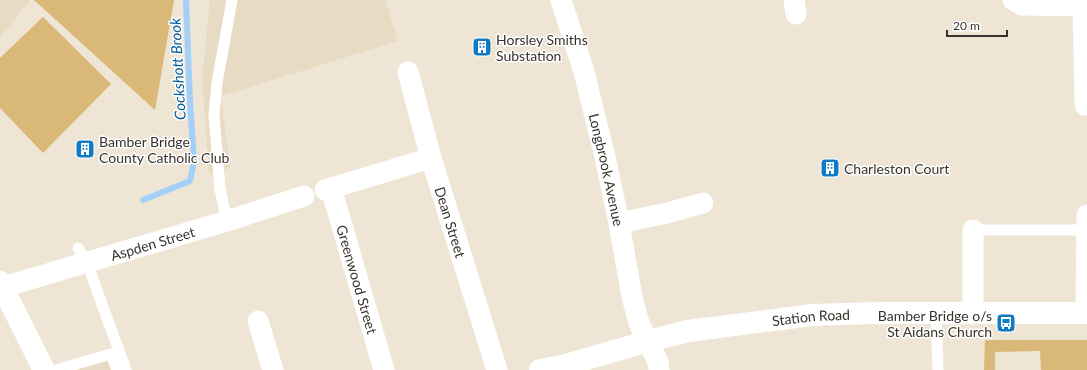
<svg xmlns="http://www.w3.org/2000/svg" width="1087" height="370" font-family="Lato,sans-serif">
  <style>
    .built { fill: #e8dbc3 }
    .green { fill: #dab877 }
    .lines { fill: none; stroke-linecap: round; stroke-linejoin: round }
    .stream { stroke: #a3cff8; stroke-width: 6 }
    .lane { stroke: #fff; stroke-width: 11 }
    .street { stroke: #fff; stroke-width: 21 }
    .secondary { stroke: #fff; stroke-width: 22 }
    .labels { text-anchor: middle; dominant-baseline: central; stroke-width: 3; stroke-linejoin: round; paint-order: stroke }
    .poi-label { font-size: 14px; fill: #37332d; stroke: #fff; text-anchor: start }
    .street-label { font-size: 14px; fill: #37332d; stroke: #fff }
    .water-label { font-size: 15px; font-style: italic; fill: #005b97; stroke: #fff }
  </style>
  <rect width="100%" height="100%" fill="#efe5d4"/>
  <g class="built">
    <polygon points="0,0 30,0 0,38"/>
    <polygon points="210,0 385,0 398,41 221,96 230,168 209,174 202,79"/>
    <polygon points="111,354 117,370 62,370"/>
  </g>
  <g class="green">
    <polygon points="34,0 174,0 155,110"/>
    <polygon points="43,17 111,84 43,153 0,108 0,58"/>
    <polygon points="985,340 1087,340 1087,370 1041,370 1040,351 995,352 995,370 984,370"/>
  </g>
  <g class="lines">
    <polyline class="stream" points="143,200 190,181 194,162 190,102 186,0"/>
    <g class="lane">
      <polyline points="227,221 220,189 214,115 217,83 232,0"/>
      <polyline points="973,230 1087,230"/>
      <polyline points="78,248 87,263 126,370"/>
      <polyline points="936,313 938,370"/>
      <polyline points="56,370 111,354 117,370"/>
    </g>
    <g class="street">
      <path id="s1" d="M561,0L584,72L605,157L619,223L632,297L639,323L658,362L659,370"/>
      <polyline points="794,0 796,14"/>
      <polyline points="1013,0 1022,5 1087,6"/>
      <polyline points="1083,6 1085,105"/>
      <path id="s2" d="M408,72L431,158L497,370"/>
      <path id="s3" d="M331,188L384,370"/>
      <polyline points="325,190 431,158"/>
      <polyline points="619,223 667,213 703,203"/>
      <path id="s4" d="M0,288L227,221L304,196"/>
      <polyline points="1086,313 1087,215"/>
      <polyline points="973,314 973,230"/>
      <polyline points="258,321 273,370"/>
    </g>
    <g class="secondary">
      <polyline points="0,282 44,370"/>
      <path id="s5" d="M540,370L562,366L649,341L688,331L813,315L875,313H1087"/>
    </g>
  </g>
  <defs>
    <g id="building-square" transform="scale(1)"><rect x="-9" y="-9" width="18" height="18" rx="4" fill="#107ac5" stroke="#fff"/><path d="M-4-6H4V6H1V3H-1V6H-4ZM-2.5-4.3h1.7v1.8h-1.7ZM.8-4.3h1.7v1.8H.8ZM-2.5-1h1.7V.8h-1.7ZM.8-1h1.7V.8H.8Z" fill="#fff"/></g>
    <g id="bus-square" transform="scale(1)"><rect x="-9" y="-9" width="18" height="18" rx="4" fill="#107ac5" stroke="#fff"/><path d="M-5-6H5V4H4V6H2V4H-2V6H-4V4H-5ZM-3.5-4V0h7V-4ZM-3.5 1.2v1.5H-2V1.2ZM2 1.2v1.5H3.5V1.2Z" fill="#fff"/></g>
  </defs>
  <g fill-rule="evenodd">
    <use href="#building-square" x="482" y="47"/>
    <use href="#building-square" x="85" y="149"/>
    <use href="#building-square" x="830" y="168"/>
    <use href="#bus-square" x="1006" y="323"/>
  </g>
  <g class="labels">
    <g class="poi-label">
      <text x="496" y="39">Horsley Smiths<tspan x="496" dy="16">Substation</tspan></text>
      <text x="99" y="141">Bamber Bridge<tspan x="99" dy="16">County Catholic Club</tspan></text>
      <text x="844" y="168">Charleston Court</text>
      <text x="992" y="315" text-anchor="end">Bamber Bridge o/s<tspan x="992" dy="16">St Aidans Church</tspan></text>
    </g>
    <g class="street-label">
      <text stroke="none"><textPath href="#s1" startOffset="176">Longbrook Avenue</textPath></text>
      <text stroke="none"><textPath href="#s2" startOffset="156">Dean Street</textPath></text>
      <text stroke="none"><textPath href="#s4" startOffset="159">Aspden Street</textPath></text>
      <text stroke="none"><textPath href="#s3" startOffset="95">Greenwood Street</textPath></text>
      <text stroke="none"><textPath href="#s5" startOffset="277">Station Road</textPath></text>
    </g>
    <g class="water-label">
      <text transform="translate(177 69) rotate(-93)">Cockshott Brook</text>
    </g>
  </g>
  <path d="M947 30v6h60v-6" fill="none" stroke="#37332d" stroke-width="2"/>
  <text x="953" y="30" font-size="12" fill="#37332d" stroke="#ffffff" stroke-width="3" paint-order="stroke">20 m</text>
</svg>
